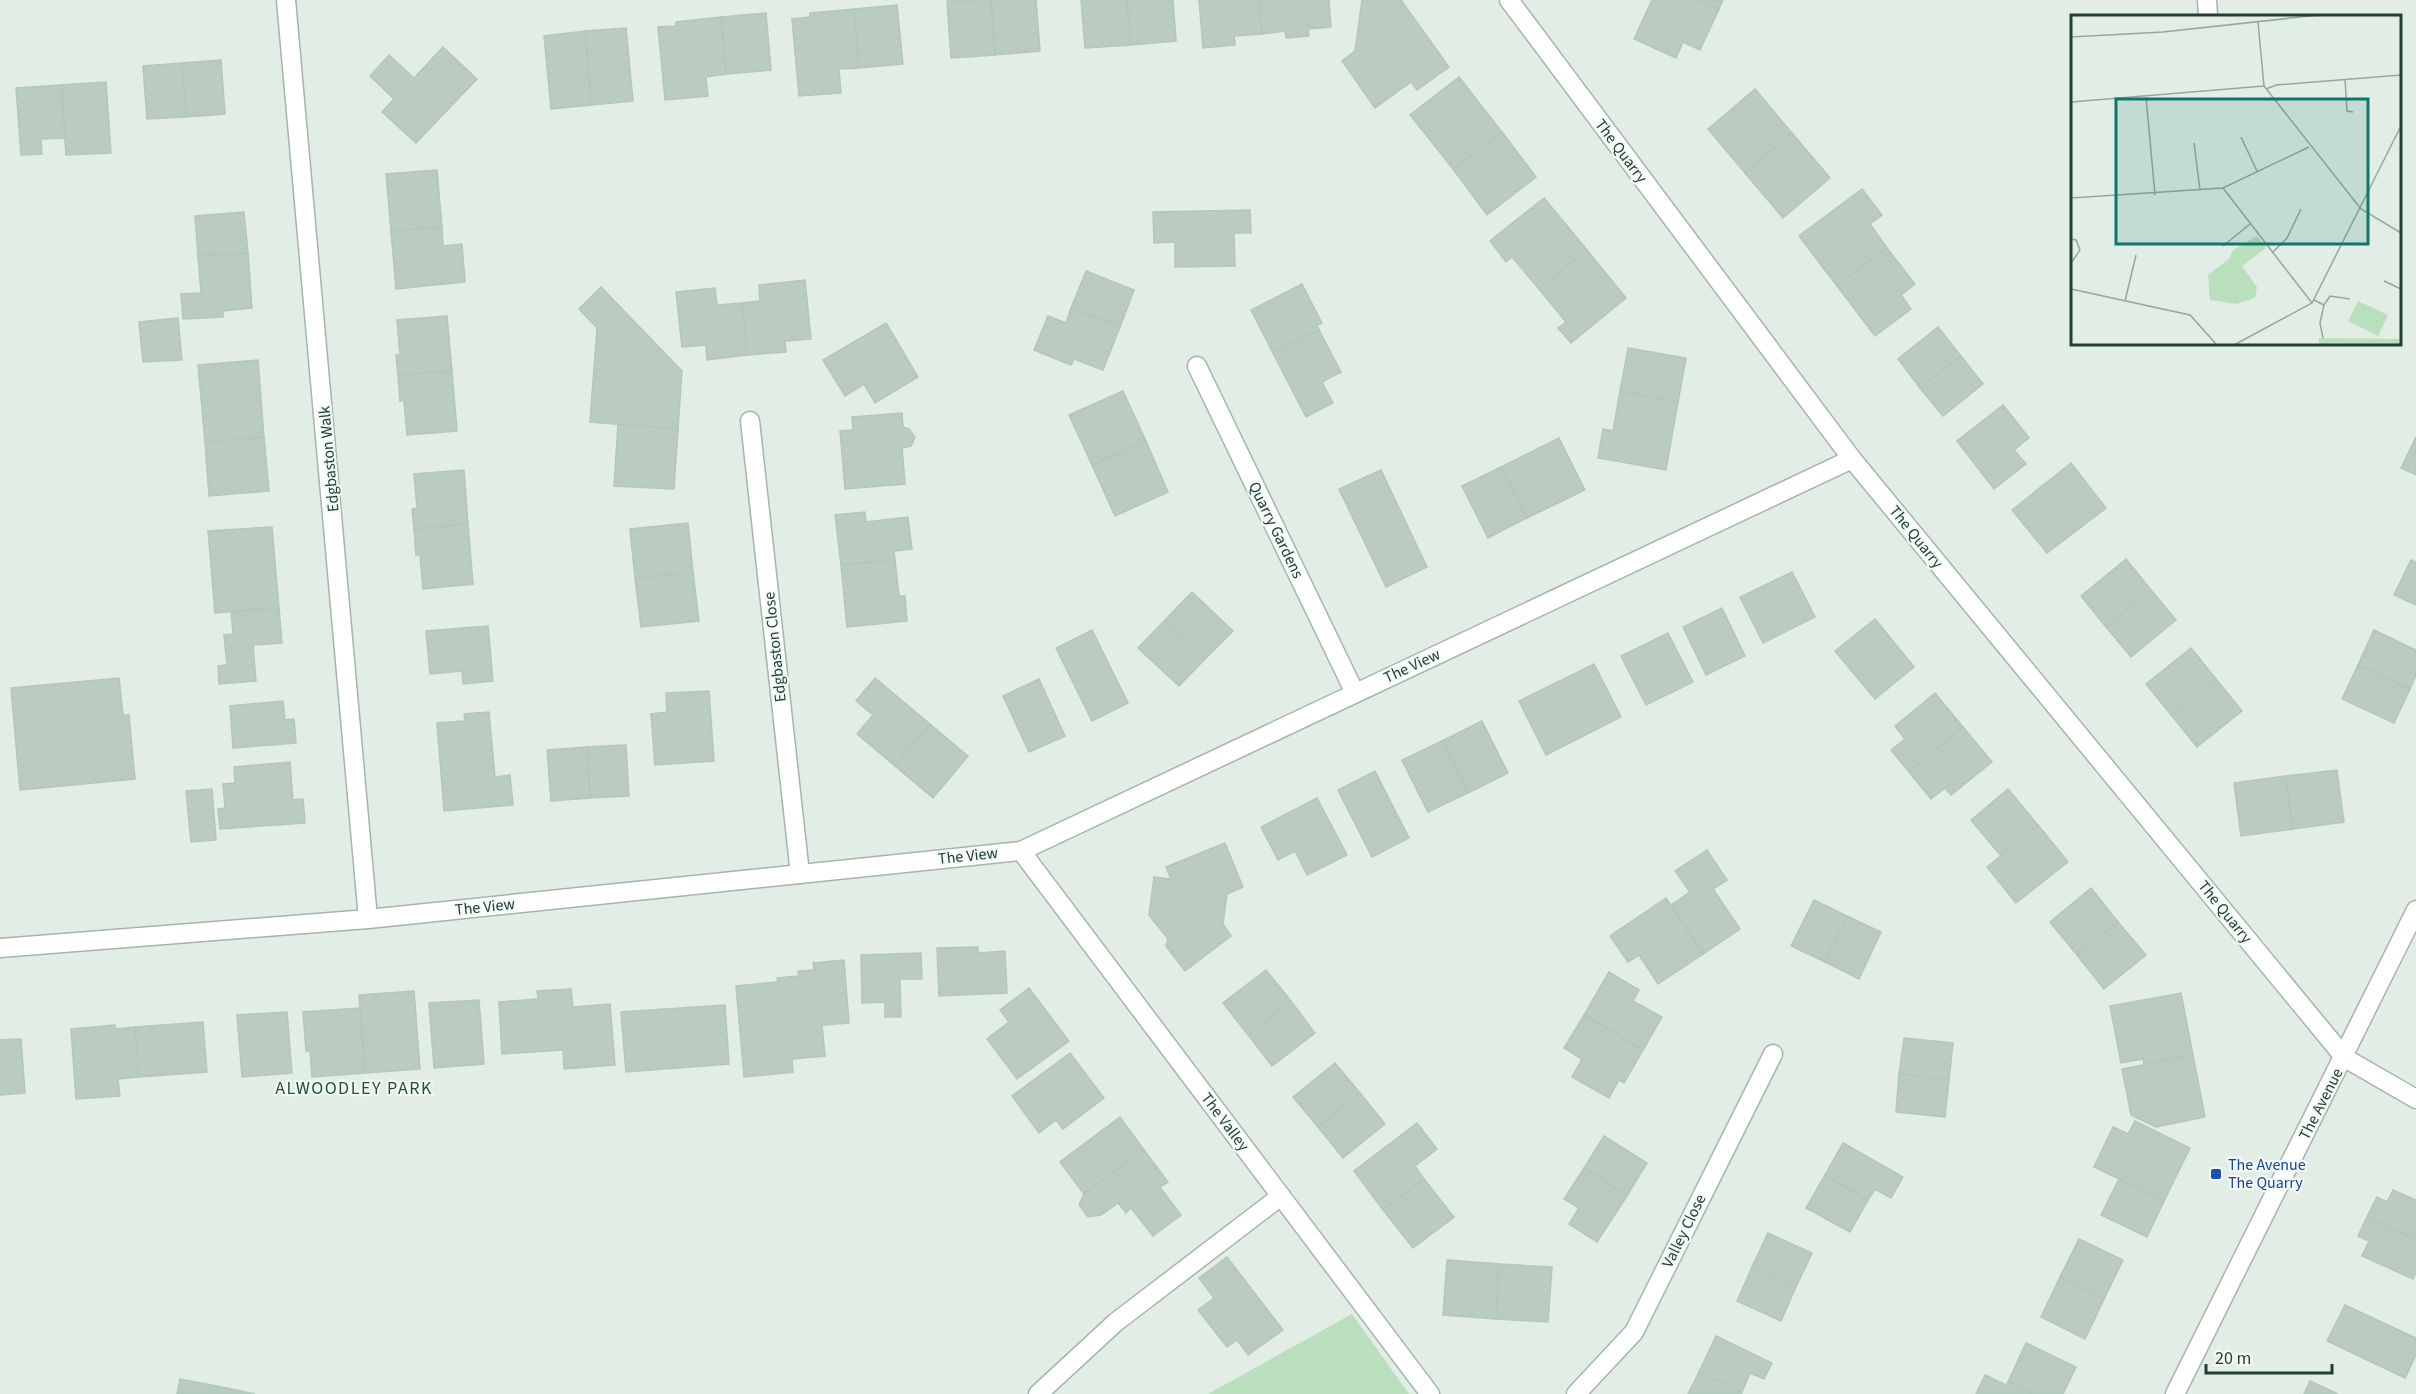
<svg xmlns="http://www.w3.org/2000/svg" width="2416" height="1394" font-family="'Source Sans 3',sans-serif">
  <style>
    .green { fill: #badfbd }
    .building { fill: #bacbc1; stroke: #b4c7bc; stroke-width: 1.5 }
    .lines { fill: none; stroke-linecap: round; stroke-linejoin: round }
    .lane-casing { stroke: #a4b5ac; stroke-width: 21 }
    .street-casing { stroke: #a4b5ac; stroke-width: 21 }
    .lane { stroke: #fff; stroke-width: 18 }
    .street { stroke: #fff; stroke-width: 18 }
    .transit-dot { fill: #1a4fb4; stroke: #f3f9f5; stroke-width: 2 }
    .labels { text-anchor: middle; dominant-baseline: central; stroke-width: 4.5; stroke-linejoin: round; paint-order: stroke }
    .street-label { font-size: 16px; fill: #213f32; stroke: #f3f9f5 }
    .transit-label { font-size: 16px; fill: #164399; stroke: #f3f9f5; text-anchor: start }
    .neighbourhood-label { font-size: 18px; letter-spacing: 1.5px; fill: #1c523b; stroke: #f3f9f5 }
    .inset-road { fill: none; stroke: #95a79e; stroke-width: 1.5 }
    .view { fill: #0f766e; fill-opacity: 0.15; stroke: #0f766e; stroke-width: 3 }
    .inset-edge { fill: none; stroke: #213f32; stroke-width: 3 }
  </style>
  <rect width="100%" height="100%" fill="#e2ede6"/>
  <polygon class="green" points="1352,1314 1409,1394 1208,1394"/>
  <g class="building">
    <polygon points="991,0 1036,0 1040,51 995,55"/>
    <polygon points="991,0 995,55 951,58 947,1"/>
    <polygon points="1081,0 1127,0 1131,45 1085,48"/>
    <polygon points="1127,0 1173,0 1176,41 1131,45"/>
    <polygon points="1199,0 1259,0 1262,34 1234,36 1235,45 1203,48"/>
    <polygon points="1259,0 1329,0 1331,27 1308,29 1309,36 1286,38 1285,31 1262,34"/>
    <polygon points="1362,0 1401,0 1449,67 1417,90 1411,82 1375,108 1342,61 1355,51"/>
    <polygon points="1652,0 1699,0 1719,9 1700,50 1683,42 1676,58 1634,39"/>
    <polygon points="1699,0 1723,0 1719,9"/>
    <polygon points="897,5 903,64 859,68 854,9"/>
    <polygon points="854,9 859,68 839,69 841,93 799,96 792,19 810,17 810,13"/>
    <polygon points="766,13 771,70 726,74 721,17"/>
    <polygon points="721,17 726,74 706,77 708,96 665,100 658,27 676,26 676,22"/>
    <polygon points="626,28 633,101 591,105 585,31"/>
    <polygon points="585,31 591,105 551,109 544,36"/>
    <polygon points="443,47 477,79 416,143 382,112 394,99 370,76 389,55 414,78"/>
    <polygon points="221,60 225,114 186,117 182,63"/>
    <polygon points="182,63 186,117 147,119 143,66"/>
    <polygon points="1459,77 1502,132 1453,169 1410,115"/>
    <polygon points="106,82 111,153 66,155 61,85"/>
    <polygon points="61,85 65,138 41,139 42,154 21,155 16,88"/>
    <polygon points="1755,89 1792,133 1745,173 1708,129"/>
    <polygon points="1502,132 1536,177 1487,215 1453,169"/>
    <polygon points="1792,133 1830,178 1783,218 1745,173"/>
    <polygon points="437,170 442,227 391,231 386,174"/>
    <polygon points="1862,189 1882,215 1870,224 1887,248 1837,286 1799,236"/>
    <polygon points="1544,198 1587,250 1539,289 1512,257 1506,262 1490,241"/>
    <polygon points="1250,210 1251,233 1234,233 1235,266 1175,267 1175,242 1154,243 1153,212"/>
    <polygon points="244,212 248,253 198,256 195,216"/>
    <polygon points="442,227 443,246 462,244 465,282 396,289 391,231"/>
    <polygon points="1887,248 1915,284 1901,295 1911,309 1875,336 1837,286"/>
    <polygon points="1587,250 1626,298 1571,343 1558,328 1566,322 1539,289"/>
    <polygon points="248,253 252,308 223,311 223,317 183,319 181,294 201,293 198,256"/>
    <polygon points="1086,271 1134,290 1120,327 1071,308"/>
    <polygon points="805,280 811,339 785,341 786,352 747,355 742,303 760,301 759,285"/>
    <polygon points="1302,284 1322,323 1317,325 1319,330 1273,353 1251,310"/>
    <polygon points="601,287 682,371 678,429 590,422 597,328 579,309"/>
    <polygon points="715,288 717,305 742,303 747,355 707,360 706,345 682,347 676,292"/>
    <polygon points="1071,308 1120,327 1103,370 1074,359 1071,365 1034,350 1048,316 1066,323"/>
    <polygon points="447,316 452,371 398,375 396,355 400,355 397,320"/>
    <polygon points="178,318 182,360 143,362 139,322"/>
    <polygon points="886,323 918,377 875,403 864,384 845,396 823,360"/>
    <polygon points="1938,327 1961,356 1920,388 1898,359"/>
    <polygon points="1319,330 1341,372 1322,382 1333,403 1306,417 1273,353"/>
    <polygon points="1628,348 1686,358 1678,402 1620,391"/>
    <polygon points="1961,356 1983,384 1943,416 1920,388"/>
    <polygon points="258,360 264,437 205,442 198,365"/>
    <polygon points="452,371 457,431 407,435 404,400 400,401 398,375"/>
    <polygon points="1123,391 1146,441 1092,465 1069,415"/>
    <polygon points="1620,391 1678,402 1666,470 1598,458 1603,429 1613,431"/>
    <polygon points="2003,405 2029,438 2014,450 2026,464 1994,489 1957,441"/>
    <polygon points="902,413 903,427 909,429 915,437 911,446 902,448 905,484 845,489 840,431 853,430 852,417"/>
    <polygon points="618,424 678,429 674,489 614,486"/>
    <polygon points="264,437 269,491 209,496 205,442"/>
    <polygon points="2416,437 2416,475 2401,468"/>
    <polygon points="1559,438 1585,490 1527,518 1501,467"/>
    <polygon points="1146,441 1168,492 1115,516 1092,465"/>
    <polygon points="2071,463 2106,508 2047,553 2012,510"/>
    <polygon points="1501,467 1527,518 1488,538 1462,486"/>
    <polygon points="464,470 468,524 414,529 412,509 417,508 414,474"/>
    <polygon points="1381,470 1427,567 1386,587 1339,489"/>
    <polygon points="865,512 866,522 908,517 912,549 894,551 895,560 841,565 835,515"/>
    <polygon points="688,523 693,572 635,578 630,529"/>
    <polygon points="468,524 473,584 423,589 420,555 416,555 414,529"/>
    <polygon points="272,527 279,608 215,613 208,531"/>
    <polygon points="2126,559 2151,590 2106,627 2081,596"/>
    <polygon points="895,560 899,596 905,596 907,621 847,627 841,565"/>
    <polygon points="2411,560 2416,562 2416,605 2394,595"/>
    <polygon points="693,572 699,621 641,627 635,578"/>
    <polygon points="1792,572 1815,617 1763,643 1740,597"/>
    <polygon points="2151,590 2176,620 2131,657 2106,627"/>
    <polygon points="1192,592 1233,631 1206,658 1165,620"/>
    <polygon points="279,608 282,643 253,645 256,681 219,684 218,666 227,665 224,635 233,634 231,612"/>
    <polygon points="1722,608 1745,656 1706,675 1683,627"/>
    <polygon points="1875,619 1914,667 1875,699 1835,651"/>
    <polygon points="1165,620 1206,658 1179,686 1138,648"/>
    <polygon points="488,626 493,681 463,684 462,671 430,674 426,631"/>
    <polygon points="1092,630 1128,703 1092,721 1056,648"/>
    <polygon points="2374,630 2416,650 2416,675 2410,689 2358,665"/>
    <polygon points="1668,633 1693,682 1646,705 1621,656"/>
    <polygon points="2191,648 2216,679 2172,716 2146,684"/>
    <polygon points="1594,664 1621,717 1546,755 1519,701"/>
    <polygon points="2358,665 2410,689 2394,723 2342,699"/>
    <polygon points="119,678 123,715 129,715 135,779 20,790 11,688"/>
    <polygon points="875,678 930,724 895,766 857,734 873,715 856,701"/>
    <polygon points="1039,679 1065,736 1029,752 1003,696"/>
    <polygon points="2216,679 2242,711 2197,747 2172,716"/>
    <polygon points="709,691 714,761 655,765 651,714 667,712 666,693"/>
    <polygon points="1935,693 1963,727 1909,772 1891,750 1905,739 1895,726"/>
    <polygon points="283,701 285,720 294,719 296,743 233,748 230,706"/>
    <polygon points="489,712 495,777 510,775 513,805 444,811 437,723 465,721 464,714"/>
    <polygon points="1482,721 1508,773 1468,793 1442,741"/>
    <polygon points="930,724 968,756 933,798 895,766"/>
    <polygon points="1963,727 1992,762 1951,795 1945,788 1931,799 1909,772"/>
    <polygon points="1442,741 1468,793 1428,812 1402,760"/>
    <polygon points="626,745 629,796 590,798 587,747"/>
    <polygon points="587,747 590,798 551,801 547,750"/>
    <polygon points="290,762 293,800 303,799 305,823 220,829 218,809 225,808 223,784 235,783 234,767"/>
    <polygon points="2337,770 2344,822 2293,829 2285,776"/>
    <polygon points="1375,771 1409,838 1372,857 1338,790"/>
    <polygon points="2285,776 2293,829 2241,836 2234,783"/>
    <polygon points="212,789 216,840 191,842 186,791"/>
    <polygon points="2008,789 2038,825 2001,856 1971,820"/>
    <polygon points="1317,798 1347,855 1307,875 1295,851 1278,860 1261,827"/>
    <polygon points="2038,825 2068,862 2016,903 1987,867"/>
    <polygon points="1225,843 1243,887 1227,894 1223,924 1231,936 1185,971 1166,946 1168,939 1149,915 1154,877 1171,879 1166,867"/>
    <polygon points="1707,850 1727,880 1713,889 1740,929 1703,954 1671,905 1690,892 1675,871"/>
    <polygon points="2091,888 2118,922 2077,955 2050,922"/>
    <polygon points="1666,898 1703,954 1658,984 1639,955 1628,962 1610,936"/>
    <polygon points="1814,900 1847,916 1825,962 1791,946"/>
    <polygon points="1847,916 1881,932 1859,979 1825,962"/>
    <polygon points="2118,922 2146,955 2104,989 2077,955"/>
    <polygon points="978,947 978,953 1005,951 1007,993 939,996 937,948"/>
    <polygon points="921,953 922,979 900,979 901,1017 885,1017 885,1002 862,1003 861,955"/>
    <polygon points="844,960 849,1023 822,1025 825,1056 792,1059 793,1072 744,1077 736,986 778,982 777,978 799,976 798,971 814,970 813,963"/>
    <polygon points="1266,970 1291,1001 1248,1035 1223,1003"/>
    <polygon points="1609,972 1639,990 1633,1001 1662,1017 1643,1050 1584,1015"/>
    <polygon points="1029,988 1069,1041 1017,1079 987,1039 1009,1022 1000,1010"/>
    <polygon points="571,989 573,1007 610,1004 615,1065 564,1069 563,1050 502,1054 499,1002 538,999 537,991"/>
    <polygon points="414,991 420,1069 365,1073 359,995"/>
    <polygon points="2181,993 2193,1055 2144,1065 2143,1059 2121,1063 2110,1006"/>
    <polygon points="479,1000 484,1064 434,1068 429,1003"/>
    <polygon points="1291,1001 1315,1033 1272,1066 1248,1035"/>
    <polygon points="725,1005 729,1064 626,1072 621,1012"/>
    <polygon points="360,1008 365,1073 312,1077 310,1051 306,1051 303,1012"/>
    <polygon points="287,1012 292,1073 242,1077 237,1015"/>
    <polygon points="1584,1015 1643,1050 1624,1083 1619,1080 1609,1098 1572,1077 1582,1059 1564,1048"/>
    <polygon points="203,1022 207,1072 139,1077 135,1027"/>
    <polygon points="115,1025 115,1029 135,1027 139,1077 118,1079 120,1096 76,1099 71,1029"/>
    <polygon points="1904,1038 1953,1043 1949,1080 1899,1074"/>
    <polygon points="21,1039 25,1093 0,1095 0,1040"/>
    <polygon points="1070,1053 1104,1098 1063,1129 1056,1120 1039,1133 1012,1096"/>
    <polygon points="2193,1055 2205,1117 2156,1127 2131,1115 2122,1069"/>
    <polygon points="1335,1063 1360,1093 1318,1127 1293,1097"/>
    <polygon points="1899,1074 1949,1080 1945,1117 1896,1112"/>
    <polygon points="1360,1093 1385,1124 1343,1158 1318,1127"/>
    <polygon points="1120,1117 1144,1150 1084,1194 1060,1162"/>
    <polygon points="2135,1121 2190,1148 2164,1201 2094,1167 2113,1127 2128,1134"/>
    <polygon points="1417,1123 1437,1149 1415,1166 1424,1179 1383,1210 1354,1171"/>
    <polygon points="1604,1136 1647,1163 1627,1196 1584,1168"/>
    <polygon points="1843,1143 1903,1177 1891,1198 1875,1189 1868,1200 1825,1175"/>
    <polygon points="1144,1150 1168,1182 1160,1187 1181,1215 1153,1236 1131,1208 1126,1213 1118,1203 1101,1215 1088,1217 1079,1205 1084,1194"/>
    <polygon points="1584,1168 1627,1196 1597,1242 1569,1224 1579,1208 1564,1199"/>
    <polygon points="1825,1175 1868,1200 1850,1232 1806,1208"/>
    <polygon points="1424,1179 1454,1217 1413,1248 1383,1210"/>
    <polygon points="2119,1179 2164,1201 2147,1237 2101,1215"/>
    <polygon points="2393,1190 2416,1200 2416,1240 2367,1217 2377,1197 2387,1202"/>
    <polygon points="2367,1217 2416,1240 2416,1273 2413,1279 2362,1256 2369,1241 2358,1236"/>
    <polygon points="1768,1233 1812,1253 1796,1287 1752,1267"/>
    <polygon points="2079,1239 2123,1260 2104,1299 2060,1277"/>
    <polygon points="1227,1257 1283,1330 1248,1355 1237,1340 1227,1347 1198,1310 1214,1298 1199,1278"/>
    <polygon points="1447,1260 1499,1264 1496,1319 1443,1315"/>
    <polygon points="1499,1264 1552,1267 1548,1322 1496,1319"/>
    <polygon points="1752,1267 1796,1287 1781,1321 1737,1301"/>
    <polygon points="2060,1277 2104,1299 2085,1339 2041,1317"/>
    <polygon points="2345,1305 2416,1338 2416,1355 2405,1378 2327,1341"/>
    <polygon points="1716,1336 1772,1363 1764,1379 1750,1373 1742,1392 1699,1372"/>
    <polygon points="2026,1343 2076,1367 2063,1394 2033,1394 2008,1382"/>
    <polygon points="1699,1372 1742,1392 1741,1394 1688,1394"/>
    <polygon points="1985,1375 2006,1385 2008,1382 2033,1394 1976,1394"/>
    <polygon points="180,1379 217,1386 216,1394 177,1394"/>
    <polygon points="2310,1381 2338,1394 2304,1394"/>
    <polygon points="217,1386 255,1394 216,1394"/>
  </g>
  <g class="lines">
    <g class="lane-casing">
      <polyline id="lane" points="1038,1394 1116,1322 1281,1196"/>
    </g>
    <g class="street-casing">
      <g id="street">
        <polyline points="286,0 368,919"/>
        <polyline points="1509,0 1852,459 2345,1058 2416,1099"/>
        <polyline points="2207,0 2208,16"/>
        <polyline points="1197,366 1355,693"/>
        <polyline points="750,421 800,874"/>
        <polyline points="1021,851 1430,1394"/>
        <polyline points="0,948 368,919 1021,851 1852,459"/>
        <polyline points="1576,1394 1634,1332 1773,1054"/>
        <polyline points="2175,1394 2416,910"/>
      </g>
    </g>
    <use href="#lane" class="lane"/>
    <use href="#street" class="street"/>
  </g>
  <rect class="transit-dot" x="2210" y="1168" width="12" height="12" rx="3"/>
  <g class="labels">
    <g class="street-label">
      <text transform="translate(1621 151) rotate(53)">The Quarry</text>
      <text transform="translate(329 459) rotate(-95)">Edgbaston Walk</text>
      <text transform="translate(1276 530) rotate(64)">Quarry Gardens</text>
      <text transform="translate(1916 537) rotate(51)">The Quarry</text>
      <text transform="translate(775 647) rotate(-96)">Edgbaston Close</text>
      <text transform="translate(1412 666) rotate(-25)">The View</text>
      <text transform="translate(968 856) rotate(-6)">The View</text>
      <text transform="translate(485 907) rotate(-6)">The View</text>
      <text transform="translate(2225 912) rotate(51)">The Quarry</text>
      <text transform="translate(2321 1104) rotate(-63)">The Avenue</text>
      <text transform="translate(1225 1122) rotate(53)">The Valley</text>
      <text transform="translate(1684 1231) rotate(-64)">Valley Close</text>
    </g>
    <g class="transit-label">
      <text x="2228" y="1165">The Avenue<tspan x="2228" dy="18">The Quarry</tspan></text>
    </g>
    <g class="neighbourhood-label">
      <text x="354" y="1088">ALWOODLEY PARK</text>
    </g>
  </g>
  <g transform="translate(2071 15)">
    <rect width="330" height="330" fill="#e2ede6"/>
    <path d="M186,221L195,233L171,251L186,272L184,283L165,289L139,285L137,260L158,244L162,235ZM287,286L317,300L307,321L277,306ZM248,323L330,324V330H248Z" fill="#badfbd"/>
    <path class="inset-road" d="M187,7L193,71L290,194L330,218M0,22L92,17L248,0M274,64L276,96L282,97M195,74L205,70L330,60M75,82L84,180M0,87L193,71M170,122L186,156M123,128L129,175M152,173L241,288M0,183L152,173L238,132M0,224L5,225L9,235L0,248M152,231L179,209M201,238L216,223L230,194M313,266L330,274M0,274L119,300L146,330M243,285L253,290L249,308L252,323M54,286L65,240M253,290L259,281L279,284M163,330L241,288L330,111"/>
    <path class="view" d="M45,84H297V229H45Z"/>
    <rect width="330" height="330" class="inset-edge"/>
  </g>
  <path d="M2206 1364v9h126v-9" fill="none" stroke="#213f32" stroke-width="3"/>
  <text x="2215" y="1364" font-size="18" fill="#213f32" stroke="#f3f9f5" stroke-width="4.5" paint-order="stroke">20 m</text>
</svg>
